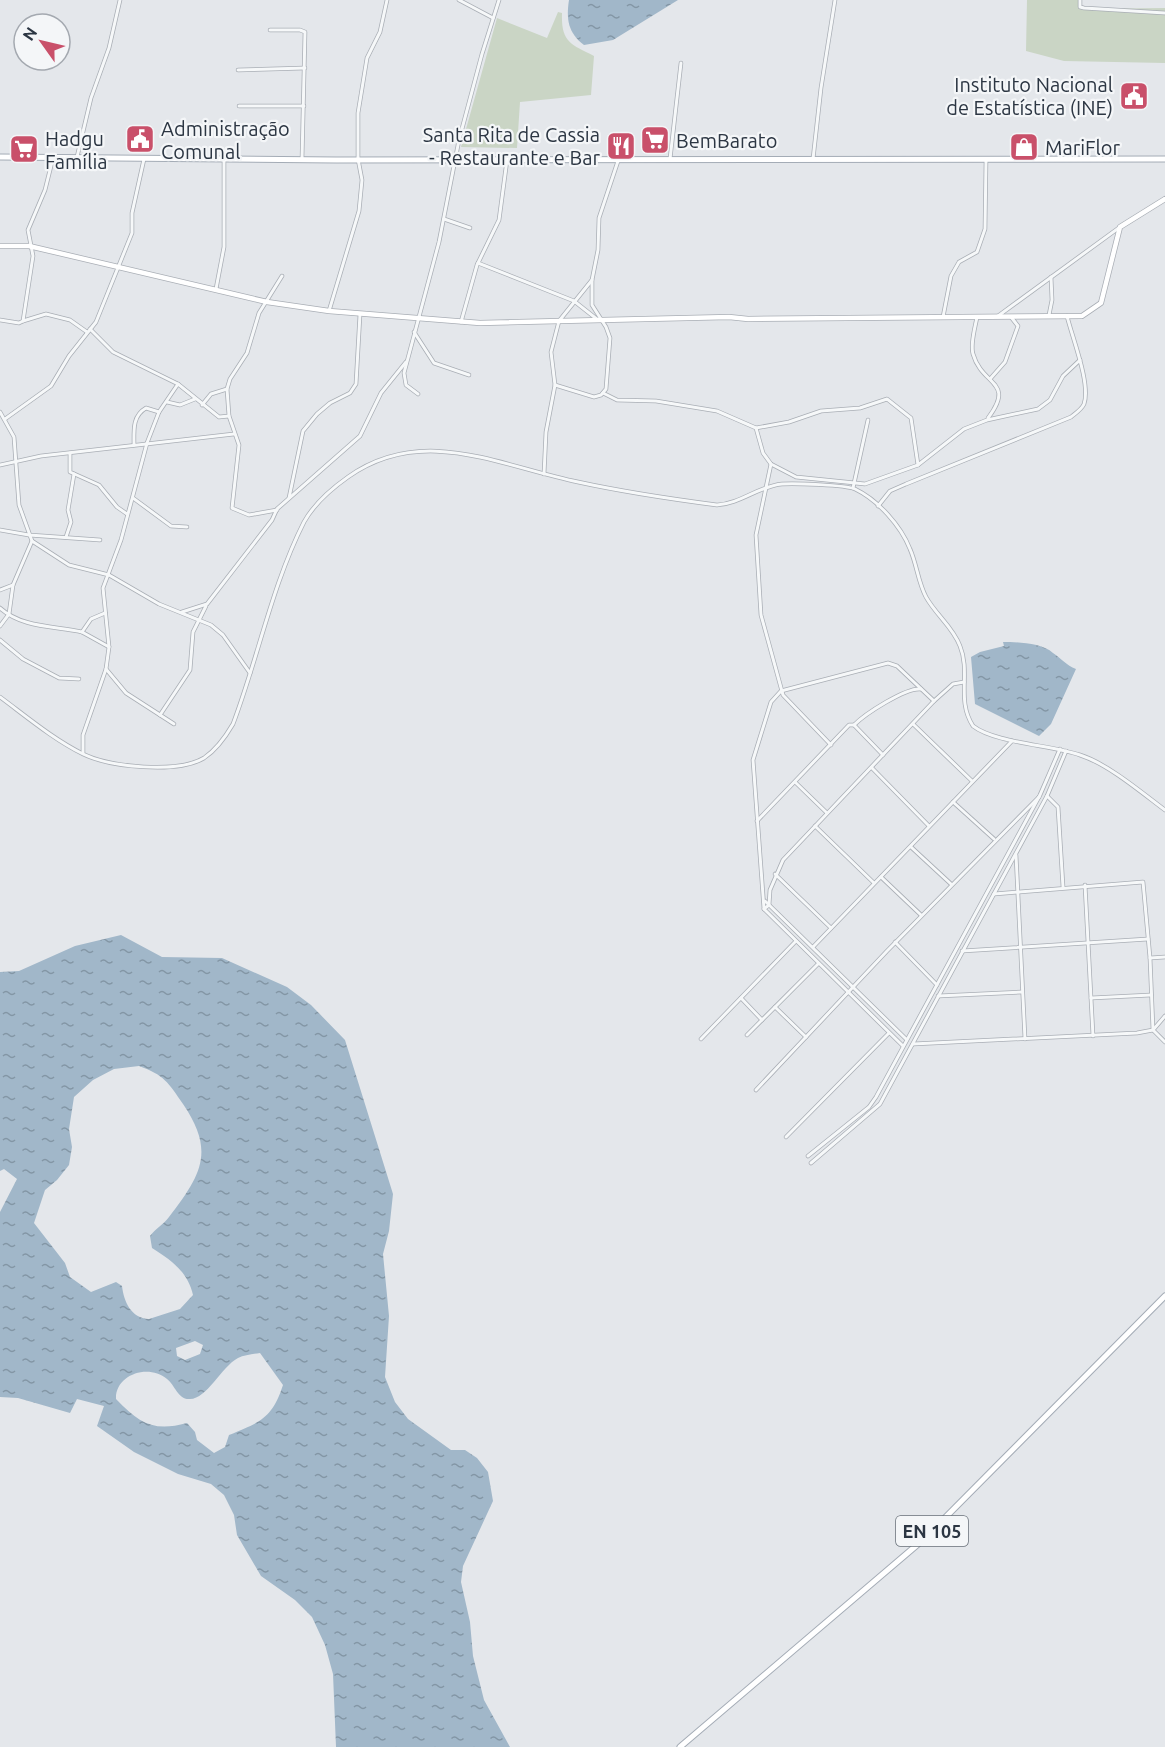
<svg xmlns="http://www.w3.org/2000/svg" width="1165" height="1747" font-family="Ubuntu,sans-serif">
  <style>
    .green { fill: #cad5c5 }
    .water { fill: url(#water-ripples); fill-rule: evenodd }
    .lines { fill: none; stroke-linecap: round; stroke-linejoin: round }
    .street-casing { stroke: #a9aeb5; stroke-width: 4.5 }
    .secondary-casing { stroke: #a9aeb5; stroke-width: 6 }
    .primary-casing { stroke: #a4acb6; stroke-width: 7 }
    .street { stroke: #f6f8f9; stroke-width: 3 }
    .secondary { stroke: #fff; stroke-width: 4.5 }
    .primary { stroke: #fff; stroke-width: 5 }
    .labels { text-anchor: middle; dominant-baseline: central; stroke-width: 4.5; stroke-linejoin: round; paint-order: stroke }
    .shield { fill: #f4f6f8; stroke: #687079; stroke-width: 1.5 }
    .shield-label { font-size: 18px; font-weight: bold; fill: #2c3643 }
    .poi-label { font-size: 20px; fill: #2c3643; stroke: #f4f6f8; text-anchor: start }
  </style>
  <defs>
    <pattern id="water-ripples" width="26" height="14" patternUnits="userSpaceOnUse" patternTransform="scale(1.5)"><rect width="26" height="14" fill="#a1b7c9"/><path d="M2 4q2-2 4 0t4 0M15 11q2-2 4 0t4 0" fill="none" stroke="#8396a5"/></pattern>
  </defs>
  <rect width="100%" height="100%" fill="#e4e7eb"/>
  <g class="green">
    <polygon points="1027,0 1079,0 1079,9 1165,8 1165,63 1064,61 1026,51"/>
    <path d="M558,12L562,13C561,42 570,44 594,56L591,95L520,102L517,148L461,147L497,18L547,38Z"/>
  </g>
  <g class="water">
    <path d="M569,0H678L613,40L584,45C568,33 566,19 569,0Z"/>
    <path d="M1003,642C1018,642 1042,643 1053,653C1062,659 1066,665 1076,669L1051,724L1039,736L975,704L971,657L980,652L1004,646Z"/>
    <path d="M121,935L162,957L222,958L287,987L311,1005L345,1040L393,1194L389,1231L383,1254L389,1316L385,1377L395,1402L408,1419L451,1450H465L477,1458L488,1472L493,1501L463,1566L461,1582L470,1622L473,1656L484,1700L510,1747H336L333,1674L325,1645L312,1617L295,1600L261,1576L237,1535L234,1515L224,1495L211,1484L178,1474L134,1452L97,1426L104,1406L77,1399L70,1413L18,1398L0,1397V1212L17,1179L4,1169L0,1171V972L19,971L75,946ZM139,1066C164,1075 168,1082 183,1104C215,1151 202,1174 169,1217C164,1224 155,1229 150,1236L152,1248C171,1260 188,1272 193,1295L180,1309L149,1319C131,1318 124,1302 122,1286L116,1282L91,1292L70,1277L65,1263L34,1223L45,1190L57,1180L69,1165L72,1147L69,1129L74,1097L93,1080L114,1069ZM195,1341L203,1345L200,1354L185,1360L177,1356L176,1348ZM260,1353L283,1385C272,1419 260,1422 229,1435L225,1447L214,1453L197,1440L195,1432L187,1423C154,1432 140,1424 116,1399C115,1375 148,1363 167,1379C175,1385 178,1400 190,1399C207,1399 221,1367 238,1358C244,1355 253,1354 260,1353Z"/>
  </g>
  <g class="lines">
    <g class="street-casing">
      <g id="street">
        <polyline points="459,0 493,18"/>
        <polyline points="1080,0 1080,7 1084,8 1165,13"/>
        <polyline points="270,30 300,30 305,32 302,159"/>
        <polyline points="238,70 305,68"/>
        <polyline points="239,106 304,106"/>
        <polyline points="77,157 91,98 109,48 120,0"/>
        <polyline points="670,159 681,63"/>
        <polyline points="813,159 821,88 835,0"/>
        <polyline points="444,219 470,228"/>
        <polyline points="478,263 574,301 598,320"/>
        <polyline points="216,289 224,247 224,159"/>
        <polyline points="329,311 359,211 362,180 358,159 358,113 367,58 380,32 387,0"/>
        <polyline points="1049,315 1052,300 1051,277"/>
        <polyline points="998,316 1120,227"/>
        <polyline points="943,317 951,276 959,262 977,252 985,229 986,161"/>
        <path d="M977,317C975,328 970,344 973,354C982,386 1016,381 988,418"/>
        <polyline points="0,320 19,323 23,321 33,256 28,230 45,190 53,158"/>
        <polyline points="23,321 46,314 70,320 87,332"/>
        <polyline points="461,322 477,265 499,220 507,160"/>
        <polyline points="90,329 113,352 178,384 219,417 229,416"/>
        <polyline points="414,332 434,363 469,375"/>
        <polyline points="990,379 1005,362 1018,326 1011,317"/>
        <polyline points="555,385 594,397 601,395 606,389 610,338 606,327 592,305 592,280 598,250 599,218 618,161"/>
        <polyline points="603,393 617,400 656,401 717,411 756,428 789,422 821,411 860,408 887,399 911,418 918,465"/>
        <polyline points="418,394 406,385 404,373 439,242 459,140 482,54 499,0"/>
        <polyline points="167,402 180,405 195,399"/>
        <polyline points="202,405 211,394 227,389"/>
        <polyline points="0,412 14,437 19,505 32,541 69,565 109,575 159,604 211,625 223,635 250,673"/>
        <polyline points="5,419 51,386 69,356 96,322 132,233 132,213 144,159"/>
        <polyline points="756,428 763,453 771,464 796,477 865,484 918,465 964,429 987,420 1038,409 1050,400 1063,376 1080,360"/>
        <path d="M134,445C134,431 132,416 146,408L159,412"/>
        <polyline points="70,453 70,472 99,485 117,507 127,514"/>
        <polyline points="771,464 756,535 761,615 783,695 831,745"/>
        <polyline points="0,465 41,456 234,434"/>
        <polyline points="544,474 546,432 555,385 551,352 559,321 592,280"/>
        <polyline points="853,488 868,420"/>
        <polyline points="133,498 171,526 187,527"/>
        <polyline points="289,498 303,431 317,414 330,403 350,393 356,384 360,314"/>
        <path d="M878,506L890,491L906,484L1071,417C1076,413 1082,409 1084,404C1091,384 1072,337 1067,316"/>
        <polyline points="277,510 249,515 232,508 239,445 229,416 227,389 230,379 247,353 259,313 282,276"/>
        <polyline points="0,530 29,535 100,540"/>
        <polyline points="66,537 71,522 68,510 74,474"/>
        <polyline points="0,590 13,585 32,541"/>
        <path d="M0,608C22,628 55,626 82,632L91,619L105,613"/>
        <polyline points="182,612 207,604 272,520 277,509 360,436 381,393 406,362"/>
        <polyline points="0,626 9,614 13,585"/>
        <polyline points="82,632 109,647"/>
        <polyline points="0,640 23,659 59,678 79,679"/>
        <polyline points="106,669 126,693 174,724"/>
        <path d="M0,697C27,717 53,739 83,754C110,767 177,774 204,758C216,750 226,736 233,724C258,658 272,585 304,522C314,504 331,489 348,477C423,424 499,466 578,482C624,492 671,499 717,505C740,504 759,486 782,484C794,483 846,485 855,489C878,500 901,526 910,549C917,565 918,582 926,597C936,615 953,627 960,646C971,673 956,700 973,726C995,743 1051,745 1080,755C1108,764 1141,792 1165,810"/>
        <polyline points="160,715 190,670 193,632 206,606"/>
        <polyline points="913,724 972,781"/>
        <path d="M854,725C865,714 906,687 921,689"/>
        <polyline points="83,753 83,735 106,669 109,647 103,588 121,540 147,443 159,412 178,384"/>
        <polyline points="872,768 929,826"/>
        <polyline points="795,782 827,813"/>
        <polyline points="1047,796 1058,807 1063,887"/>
        <polyline points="953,802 994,839"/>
        <polyline points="757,821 849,725 854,725 883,755"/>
        <polyline points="815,826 874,883"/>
        <polyline points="911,847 951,884"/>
        <polyline points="1016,855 1025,1039"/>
        <polyline points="775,874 831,928"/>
        <polyline points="881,877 921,915"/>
        <polyline points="1085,885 1093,1036"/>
        <polyline points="994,894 1143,882 1150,958 1153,1030 1165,1042"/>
        <polyline points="765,901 906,1039"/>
        <polyline points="764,909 769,905 770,890 783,860 934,701 953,684 964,682"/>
        <polyline points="895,942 937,985"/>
        <polyline points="813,947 1012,741"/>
        <polyline points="962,951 1148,939"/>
        <polyline points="1150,958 1165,957"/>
        <polyline points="938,996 1022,992"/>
        <polyline points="741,998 762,1020"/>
        <polyline points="1091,998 1151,995"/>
        <polyline points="775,1007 806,1037"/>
        <polyline points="747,1035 818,964"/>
        <polyline points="701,1039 796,941"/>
        <polyline points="913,1044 1137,1033 1153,1030 1165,1016"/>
        <polyline points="903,1046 764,909 753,760 771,702 781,691 888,663 897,666 934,701"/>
        <polyline points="756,1090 887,951 1039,797"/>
        <polyline points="786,1137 889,1033"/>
        <polyline points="808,1156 869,1107 876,1097 1040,795 1060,749"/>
        <polyline points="811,1163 880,1104 1047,796 1066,751"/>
      </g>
    </g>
    <g class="secondary-casing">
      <polyline id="secondary" points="0,246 29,246 267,302 329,311 480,323 729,317 748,319 1082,316 1101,303 1120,227 1165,199"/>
    </g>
    <g class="primary-casing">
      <g id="primary">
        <polyline points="0,157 336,160 1165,159"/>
        <polyline points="680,1747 924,1539 1165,1296"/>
      </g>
    </g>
    <use href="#street" class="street"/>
    <use href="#secondary" class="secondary"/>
    <use href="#primary" class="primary"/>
  </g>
  <defs>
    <g id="civic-square" transform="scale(1.5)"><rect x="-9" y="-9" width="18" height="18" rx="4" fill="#c9506a" stroke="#f4f6f8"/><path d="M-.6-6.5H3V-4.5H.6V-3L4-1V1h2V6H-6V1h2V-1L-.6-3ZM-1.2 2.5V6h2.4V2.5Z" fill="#fff"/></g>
    <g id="supermarket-square" transform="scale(1.5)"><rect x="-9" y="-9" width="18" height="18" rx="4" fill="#c9506a" stroke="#f4f6f8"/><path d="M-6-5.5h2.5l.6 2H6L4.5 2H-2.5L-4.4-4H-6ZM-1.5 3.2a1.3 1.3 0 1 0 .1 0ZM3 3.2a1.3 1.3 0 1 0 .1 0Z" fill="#fff"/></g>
    <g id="restaurant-square" transform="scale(1.5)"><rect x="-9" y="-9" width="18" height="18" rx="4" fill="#c9506a" stroke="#f4f6f8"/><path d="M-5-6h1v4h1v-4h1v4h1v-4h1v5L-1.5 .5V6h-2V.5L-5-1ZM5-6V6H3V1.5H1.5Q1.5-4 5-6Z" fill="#fff"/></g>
    <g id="shop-square" transform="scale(1.5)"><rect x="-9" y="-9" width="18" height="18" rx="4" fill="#c9506a" stroke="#f4f6f8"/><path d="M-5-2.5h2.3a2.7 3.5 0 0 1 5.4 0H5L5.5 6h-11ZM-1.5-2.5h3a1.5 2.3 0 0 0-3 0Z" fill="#fff"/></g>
  </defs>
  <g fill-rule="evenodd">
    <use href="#civic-square" x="1134" y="96"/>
    <use href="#civic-square" x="140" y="139"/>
    <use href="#supermarket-square" x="655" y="140"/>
    <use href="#restaurant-square" x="621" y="146"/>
    <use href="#shop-square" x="1024" y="147"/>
    <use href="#supermarket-square" x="24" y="149"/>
  </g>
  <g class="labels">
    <rect class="shield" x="896" y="1516" width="72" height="30" rx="4.5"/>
    <g class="shield-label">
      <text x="932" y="1531">EN 105</text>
    </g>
    <g class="poi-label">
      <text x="1113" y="84" text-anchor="end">Instituto Nacional<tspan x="1113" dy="23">de Estatística (INE)</tspan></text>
      <text x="161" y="128">Administração<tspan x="161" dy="23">Comunal</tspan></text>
      <text x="600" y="134" text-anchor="end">Santa Rita de Cassia<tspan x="600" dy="23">- Restaurante e Bar</tspan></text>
      <text x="45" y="138">Hadgu<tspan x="45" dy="23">Família</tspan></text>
      <text x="676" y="140">BemBarato</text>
      <text x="1045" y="147">MariFlor</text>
    </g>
  </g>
  <g transform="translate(42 42) rotate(304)"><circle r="28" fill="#f4f6f8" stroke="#a4a9b0" stroke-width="1.5"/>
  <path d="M0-4.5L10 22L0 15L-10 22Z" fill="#c9506a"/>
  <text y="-9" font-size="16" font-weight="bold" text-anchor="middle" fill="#2c3643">N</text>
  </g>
</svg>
